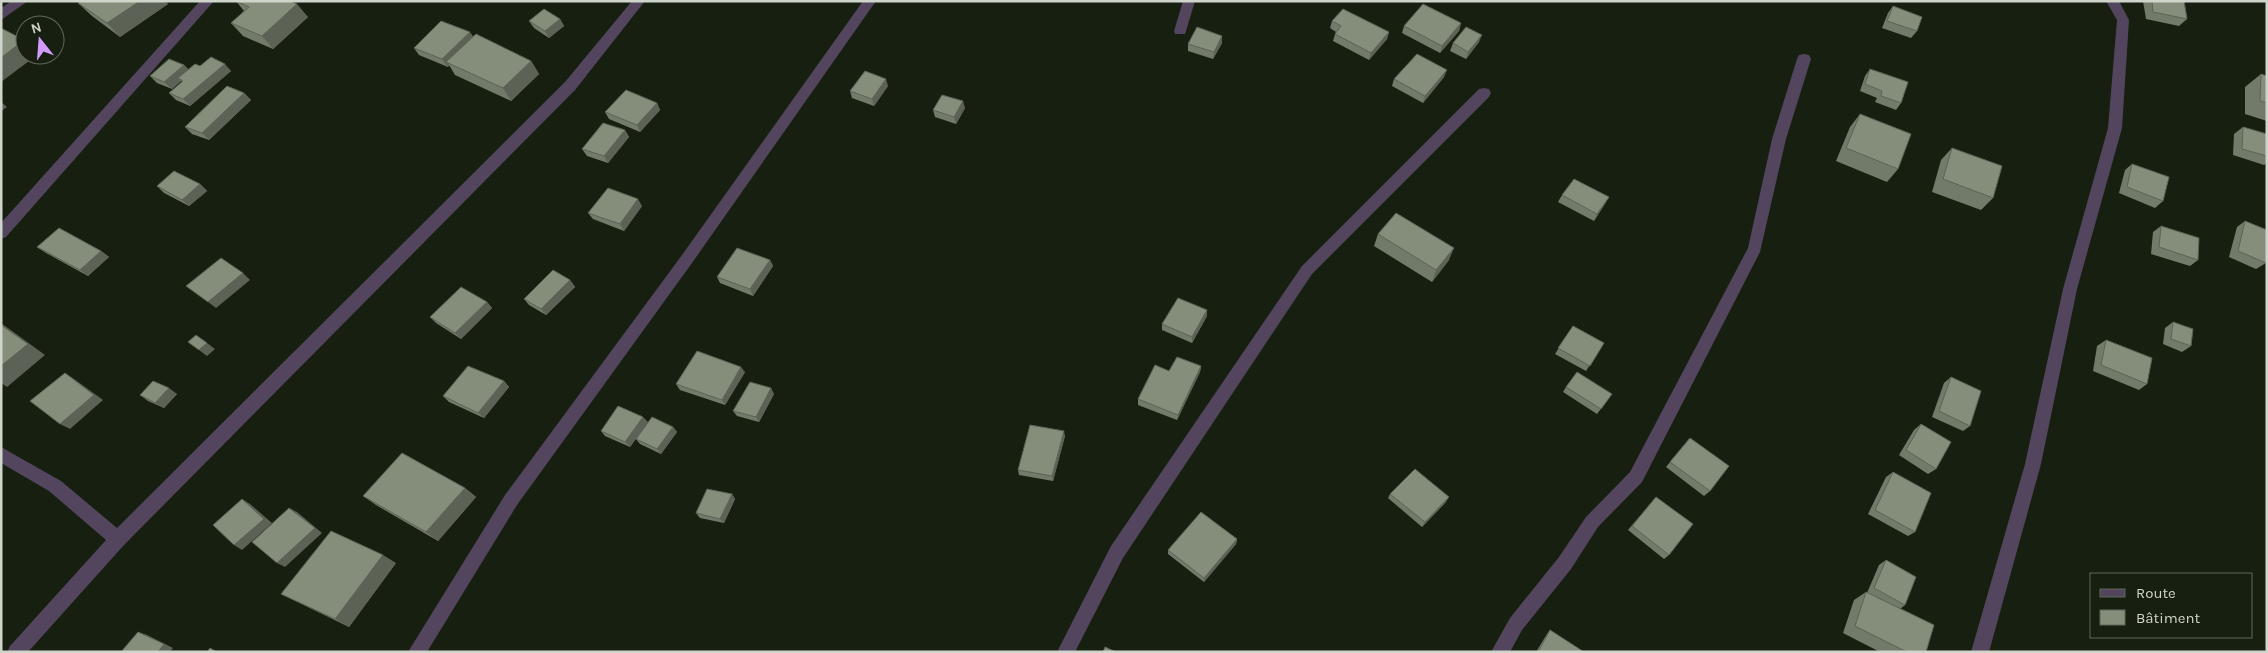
<svg xmlns="http://www.w3.org/2000/svg" width="2268" height="653" font-family="Karla,sans-serif">
  <style>
    .lines { fill: none; stroke-linecap: round; stroke-linejoin: round }
    .minor { fill: #52455d; fill-rule: evenodd }
    .wall { fill: #727a6a }
    .shaded-wall { fill: #5c6356 }
    .building { fill: #848e7b; stroke: #5c6356 }
  </style>
  <rect width="100%" height="100%" fill="#171f10"/>
  <g class="lines">
    <g class="minor">
      <polygon points="12,1 28,1 1,20 1,8"/>
      <polygon points="200,1 214,1 6,237 1,239 1,223"/>
      <polygon points="632,1 645,1 575,90 124,545 28,652 7,652 10,646 106,540 49,491 1,463 1,447 61,481 117,528 565,82"/>
      <polygon points="863,1 876,1 692,263 517,505 427,652 408,652 505,495 682,255"/>
      <polygon points="1183,1 1195,1 1186,31 1185,34 1175,34 1174,31"/>
      <polygon points="2106,1 2119,1 2129,20 2122,128 2077,289 2041,464 1989,652 1971,652 2025,464 2063,289 2108,128 2117,20"/>
      <polygon points="1804,54 1809,55 1811,59 1786,139 1760,252 1642,482 1598,527 1571,569 1522,630 1510,652 1491,652 1510,618 1559,557 1586,517 1630,472 1748,248 1772,139 1797,59 1799,55"/>
      <polygon points="1484,88 1489,89 1491,93 1489,97 1312,274 1123,558 1075,652 1057,652 1111,546 1302,266 1479,89"/>
    </g>
  </g>
  <g class="wall">
    <polygon points="236,1 308,17 273,49 243,36 231,23 244,11"/>
    <polygon points="2143,1 2184,1 2187,19 2179,26 2146,19"/>
    <polygon points="78,3 168,4 120,37 92,16"/>
    <polygon points="1893,6 1917,31 1911,38 1882,28 1888,13"/>
    <polygon points="560,19 564,26 549,38 534,28 529,21"/>
    <polygon points="1332,21 1389,32 1387,39 1369,60 1333,41 1335,34 1336,32 1330,28"/>
    <polygon points="1461,23 1459,31 1440,53 1402,33 1404,26"/>
    <polygon points="473,37 531,61 539,74 511,101 455,75 449,65 448,67 419,55 414,48"/>
    <polygon points="1479,42 1466,59 1450,51 1453,43"/>
    <polygon points="1222,43 1213,59 1188,51 1188,44"/>
    <polygon points="184,65 189,70 200,66 231,71 190,106 176,100 169,93 182,82 181,81 172,89 157,83 150,76"/>
    <polygon points="1870,69 1901,103 1896,110 1875,102 1877,98 1860,91 1865,76"/>
    <polygon points="2261,74 2267,76 2267,121 2245,114 2245,87"/>
    <polygon points="1444,77 1423,103 1392,86 1394,79"/>
    <polygon points="888,86 874,106 852,98 850,91"/>
    <polygon points="244,93 251,100 209,140 192,134 185,127"/>
    <polygon points="657,103 660,110 640,132 609,119 605,112"/>
    <polygon points="965,108 956,124 935,117 933,110"/>
    <polygon points="1860,114 1898,169 1887,182 1836,161 1850,127"/>
    <polygon points="2243,127 2267,134 2267,163 2264,165 2233,155 2234,134"/>
    <polygon points="625,130 629,137 608,163 587,156 582,149"/>
    <polygon points="1952,148 1993,198 1981,210 1932,192 1941,160"/>
    <polygon points="2132,164 2163,201 2155,208 2119,193 2125,170"/>
    <polygon points="200,184 207,191 189,206 164,193 157,186"/>
    <polygon points="1562,195 1609,197 1594,221 1558,202"/>
    <polygon points="642,206 624,231 593,219 588,213"/>
    <polygon points="2245,221 2266,263 2256,269 2229,257 2237,227"/>
    <polygon points="2161,226 2198,260 2190,266 2151,254 2153,232"/>
    <polygon points="1378,234 1449,260 1432,282 1374,246"/>
    <polygon points="37,247 101,251 109,257 88,276 46,253"/>
    <polygon points="770,260 773,266 753,296 720,283 717,277"/>
    <polygon points="570,280 575,287 546,315 529,305 524,299"/>
    <polygon points="487,302 492,308 461,339 436,323 430,317"/>
    <polygon points="1207,310 1207,316 1192,343 1162,330 1162,324"/>
    <polygon points="2173,322 2191,346 2182,352 2163,344 2165,328"/>
    <polygon points="1573,326 1604,343 1586,371 1555,354"/>
    <polygon points="2106,340 2147,384 2139,390 2093,371 2097,346"/>
    <polygon points="1201,366 1200,372 1177,420 1138,405 1138,399 1169,371"/>
    <polygon points="745,372 725,405 680,390 676,384"/>
    <polygon points="1951,377 1970,426 1963,431 1932,417 1944,383"/>
    <polygon points="504,381 509,387 484,418 449,402 443,396"/>
    <polygon points="1566,387 1612,394 1597,414 1563,392"/>
    <polygon points="177,394 164,408 148,401 140,395"/>
    <polygon points="774,394 759,422 737,416 733,411"/>
    <polygon points="648,422 630,447 605,436 601,431"/>
    <polygon points="1921,424 1936,469 1928,474 1899,455 1914,430"/>
    <polygon points="673,427 677,432 661,454 640,444 636,439"/>
    <polygon points="1065,436 1053,481 1019,475 1018,470"/>
    <polygon points="1690,438 1710,491 1704,496 1666,467"/>
    <polygon points="1893,472 1915,532 1908,536 1868,514 1886,477"/>
    <polygon points="465,488 476,497 438,541 376,505 363,496"/>
    <polygon points="732,494 735,499 724,523 700,518 696,513"/>
    <polygon points="1390,494 1446,502 1422,527 1388,498"/>
    <polygon points="1656,497 1669,555 1664,559 1628,530"/>
    <polygon points="1237,539 1236,544 1204,582 1168,554 1168,550"/>
    <polygon points="1886,560 1905,605 1900,609 1926,652 1880,652 1843,633 1854,600 1866,592 1867,593 1879,565"/>
    <polygon points="396,563 349,627 281,594"/>
    <polygon points="1550,630 1584,652 1536,652 1547,634"/>
  </g>
  <g class="shaded-wall">
    <polygon points="140,1 165,1 168,4 120,37 107,23"/>
    <polygon points="297,4 308,17 273,49 262,36"/>
    <polygon points="560,19 564,26 549,38 545,31"/>
    <polygon points="1461,23 1459,31 1440,53 1442,46"/>
    <polygon points="470,32 475,39 446,62 449,65 448,67 442,59"/>
    <polygon points="1389,32 1387,39 1369,60 1371,53"/>
    <polygon points="1482,35 1479,42 1466,59 1468,52"/>
    <polygon points="1222,36 1222,43 1213,59 1214,52"/>
    <polygon points="24,40 25,55 37,55 1,82 1,58"/>
    <polygon points="531,61 539,74 511,101 503,88"/>
    <polygon points="225,64 231,71 190,106 183,99"/>
    <polygon points="184,65 191,72 178,78 181,81 172,89 164,82"/>
    <polygon points="1447,70 1444,77 1423,103 1425,96"/>
    <polygon points="886,79 888,86 874,106 872,99"/>
    <polygon points="244,93 251,100 209,140 202,133"/>
    <polygon points="963,101 965,108 956,124 954,117"/>
    <polygon points="1,102 7,107 1,111"/>
    <polygon points="657,103 660,110 640,132 637,125"/>
    <polygon points="625,130 629,137 608,163 604,156"/>
    <polygon points="200,184 207,191 189,206 182,200"/>
    <polygon points="1609,197 1605,204 1594,221 1597,214"/>
    <polygon points="638,199 642,206 624,231 620,224"/>
    <polygon points="1454,248 1449,260 1432,282 1436,270"/>
    <polygon points="101,251 109,257 88,276 80,270"/>
    <polygon points="770,260 773,266 753,296 750,289"/>
    <polygon points="243,273 250,280 216,308 208,302"/>
    <polygon points="570,280 575,287 546,315 541,309"/>
    <polygon points="487,302 492,308 461,339 455,333"/>
    <polygon points="1207,310 1207,316 1192,343 1192,337"/>
    <polygon points="1,323 45,355 7,387 1,383"/>
    <polygon points="207,343 215,349 207,356 199,350"/>
    <polygon points="1201,366 1200,372 1177,420 1178,415"/>
    <polygon points="741,367 745,372 725,405 722,400"/>
    <polygon points="65,373 74,379 103,400 70,429 60,424"/>
    <polygon points="504,381 509,387 484,418 478,413"/>
    <polygon points="169,388 177,394 164,408 155,403"/>
    <polygon points="771,388 774,394 759,422 756,417"/>
    <polygon points="643,417 648,422 630,447 625,442"/>
    <polygon points="673,427 677,432 661,454 657,449"/>
    <polygon points="1064,431 1065,436 1053,481 1052,476"/>
    <polygon points="465,488 476,497 438,541 426,532"/>
    <polygon points="732,494 735,499 724,523 720,519"/>
    <polygon points="1449,497 1446,502 1422,527 1425,522"/>
    <polygon points="242,499 250,504 272,523 242,550 234,545"/>
    <polygon points="289,508 297,512 322,533 285,567 277,563"/>
    <polygon points="1237,539 1236,544 1204,582 1204,578"/>
    <polygon points="383,555 396,563 349,627 335,619"/>
    <polygon points="138,632 147,635 173,648 170,652 158,652"/>
  </g>
  <g class="building">
    <polygon points="81,1 140,1 107,23 78,3"/>
    <polygon points="236,1 290,1 297,4 262,36 231,23 249,7"/>
    <polygon points="2152,1 2184,1 2187,19 2153,12"/>
    <polygon points="1423,4 1461,23 1442,46 1404,26"/>
    <polygon points="1893,6 1922,17 1917,31 1887,21"/>
    <polygon points="544,9 560,19 545,31 529,21"/>
    <polygon points="1343,9 1389,32 1371,53 1335,34 1341,26 1332,21"/>
    <polygon points="441,21 470,32 442,59 414,48"/>
    <polygon points="1197,27 1222,36 1214,52 1188,44"/>
    <polygon points="1466,27 1482,35 1468,52 1453,43"/>
    <polygon points="1,28 24,40 1,58"/>
    <polygon points="476,34 531,61 503,88 446,62"/>
    <polygon points="1417,54 1447,70 1425,96 1394,79"/>
    <polygon points="211,57 225,64 183,99 169,93 183,81 178,78 195,64 200,66"/>
    <polygon points="169,59 184,65 164,82 150,76"/>
    <polygon points="1870,69 1908,82 1901,103 1881,96 1882,91 1865,84"/>
    <polygon points="865,71 886,79 872,99 850,91"/>
    <polygon points="2261,74 2267,76 2267,103 2260,101"/>
    <polygon points="227,86 244,93 202,133 185,127"/>
    <polygon points="626,90 657,103 637,125 605,112"/>
    <polygon points="942,95 963,101 954,117 933,110"/>
    <polygon points="1860,114 1911,134 1898,169 1846,148"/>
    <polygon points="603,123 625,130 604,156 582,149"/>
    <polygon points="2243,127 2267,134 2267,156 2242,149"/>
    <polygon points="1952,148 2002,166 1993,198 1943,179"/>
    <polygon points="2132,164 2169,177 2163,201 2127,187"/>
    <polygon points="174,171 200,184 182,200 157,186"/>
    <polygon points="1574,179 1609,197 1597,214 1562,195"/>
    <polygon points="608,188 638,199 620,224 588,213"/>
    <polygon points="1396,213 1454,248 1436,270 1378,234"/>
    <polygon points="2245,221 2267,230 2267,257 2266,263 2238,251"/>
    <polygon points="2161,226 2199,238 2198,260 2159,247"/>
    <polygon points="59,228 101,251 80,270 37,247"/>
    <polygon points="737,248 770,260 750,289 717,277"/>
    <polygon points="221,258 243,273 208,302 186,286"/>
    <polygon points="553,270 570,280 541,309 524,299"/>
    <polygon points="461,287 487,302 455,333 430,317"/>
    <polygon points="1178,298 1207,310 1192,337 1162,324"/>
    <polygon points="2173,322 2193,329 2191,346 2171,339"/>
    <polygon points="1,325 28,344 1,366"/>
    <polygon points="1573,326 1604,343 1590,366 1558,348"/>
    <polygon points="196,335 207,343 199,350 188,342"/>
    <polygon points="2106,340 2152,358 2147,384 2101,365"/>
    <polygon points="697,351 741,367 722,400 676,384"/>
    <polygon points="1177,357 1201,366 1178,415 1138,399 1155,365 1169,371"/>
    <polygon points="468,366 504,381 478,413 443,396"/>
    <polygon points="1577,372 1612,394 1601,409 1566,387"/>
    <polygon points="65,373 94,395 60,424 30,401"/>
    <polygon points="1951,377 1981,391 1970,426 1939,411"/>
    <polygon points="153,381 169,388 155,403 140,395"/>
    <polygon points="750,382 771,388 756,417 733,411"/>
    <polygon points="618,406 643,417 625,442 601,431"/>
    <polygon points="652,417 673,427 657,449 636,439"/>
    <polygon points="1921,424 1951,442 1936,469 1906,450"/>
    <polygon points="1030,425 1064,431 1052,476 1018,470"/>
    <polygon points="1690,438 1729,466 1710,491 1670,462"/>
    <polygon points="402,453 465,488 426,532 363,496"/>
    <polygon points="1415,469 1449,497 1425,522 1390,494"/>
    <polygon points="1893,472 1931,493 1915,532 1875,510"/>
    <polygon points="707,489 732,494 720,519 696,513"/>
    <polygon points="1656,497 1693,524 1669,555 1632,526"/>
    <polygon points="242,499 264,519 234,545 213,525"/>
    <polygon points="289,508 315,528 277,563 252,542"/>
    <polygon points="1201,512 1237,539 1204,578 1168,550"/>
    <polygon points="331,531 383,555 335,619 281,594"/>
    <polygon points="1886,560 1916,577 1905,605 1874,588"/>
    <polygon points="1866,592 1934,625 1926,652 1907,652 1855,626"/>
    <polygon points="1550,630 1584,652 1538,652"/>
    <polygon points="138,632 164,644 158,652 121,652"/>
    <polygon points="1105,647 1116,652 1103,652"/>
    <polygon points="210,648 217,652 207,652"/>
  </g>
  <rect width="2268" height="653" fill="none" stroke="#cfd5cb" stroke-width="5"/>
  <rect x="2090" y="573" width="162" height="65" fill="#171f10" stroke="#61685b"/>
  <rect x="2100" y="589" width="25" height="8" fill="#52455d" stroke="#61685b"/>
  <text x="2136" y="598" font-size="15" fill="#cfd5cb">Route</text>
  <rect x="2100" y="610" width="25" height="15" fill="#848e7b" stroke="#61685b"/>
  <text x="2136" y="623" font-size="15" fill="#cfd5cb">Bâtiment</text>
  <g transform="translate(40 40) rotate(343)"><circle r="24" fill="#171f10" stroke="#61685b"/>
  <path d="M0-4L9 19L0 12L-9 19Z" fill="#d39cfc"/>
  <text y="-8" font-size="14" font-weight="bold" text-anchor="middle" fill="#cfd5cb">N</text>
  </g>
</svg>
